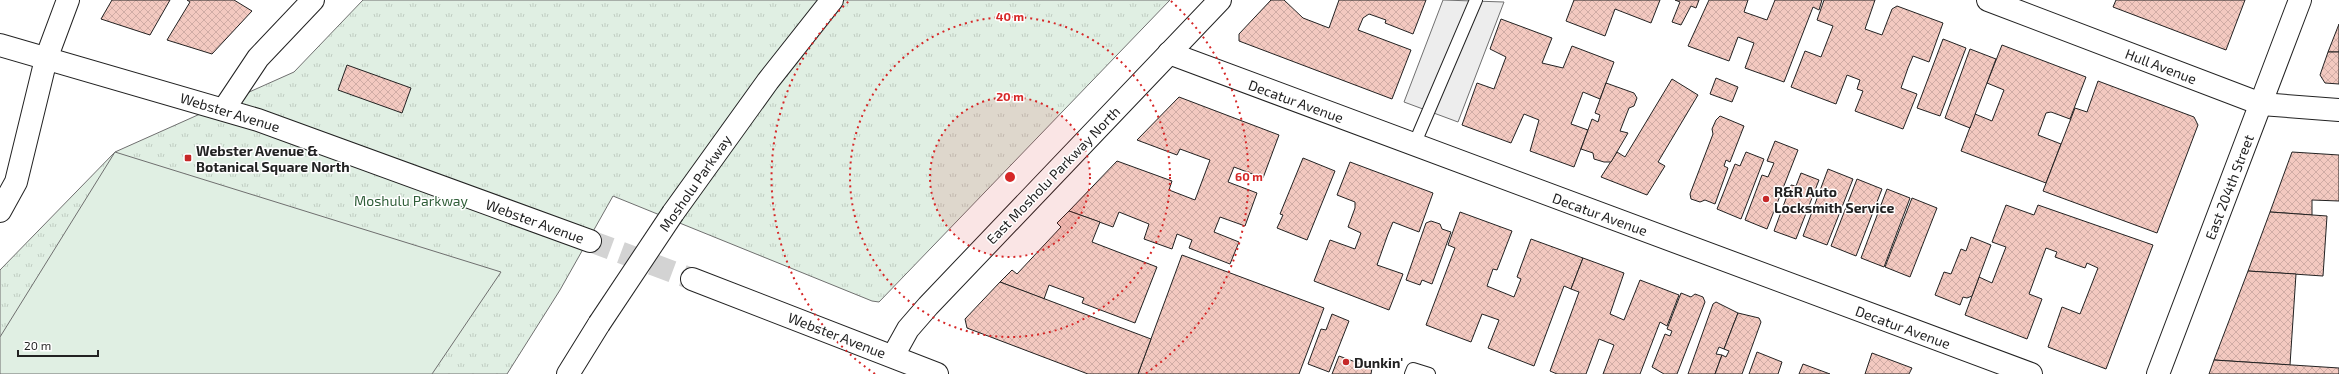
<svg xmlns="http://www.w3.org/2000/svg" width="2339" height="374" font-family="'Exo 2',sans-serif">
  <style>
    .park { fill: url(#park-tufts); stroke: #6f6f6f }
    .pitch { fill: #e0efe3; stroke: #6f6f6f }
    .parking { fill: #ededed; stroke: #6f6f6f }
    .building { fill: url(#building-cross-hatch); stroke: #222 }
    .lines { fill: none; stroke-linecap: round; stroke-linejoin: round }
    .secondary-tunnel { stroke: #d3d3d3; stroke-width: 22; stroke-dasharray: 22 11; stroke-linecap: butt }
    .lane-casing { stroke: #222; stroke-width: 14 }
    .street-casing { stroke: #222; stroke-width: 24 }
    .secondary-casing { stroke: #222; stroke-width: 24 }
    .primary-casing { stroke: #222; stroke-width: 24 }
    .lane { stroke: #fff; stroke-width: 12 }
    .street { stroke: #fff; stroke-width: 22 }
    .secondary { stroke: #fff; stroke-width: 22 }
    .primary { stroke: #fff; stroke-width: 22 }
    .primary-bridge-casing { stroke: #222; stroke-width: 24; stroke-linecap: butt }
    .primary-bridge { stroke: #fff; stroke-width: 22 }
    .ring { fill: none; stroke: #d62828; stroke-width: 2; stroke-dasharray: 2 4 }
    .poi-dot { fill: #c62828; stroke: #fff; stroke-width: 1.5 }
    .labels { text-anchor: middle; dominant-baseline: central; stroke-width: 3; stroke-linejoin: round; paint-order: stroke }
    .street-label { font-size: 14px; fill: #222; stroke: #fff }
    .poi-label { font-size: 14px; font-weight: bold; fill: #222; stroke: #fff; text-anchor: start }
    .park-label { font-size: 14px; fill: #2f5e38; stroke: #fff }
    .centre { fill: #d62828; stroke: #fff; stroke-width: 2 }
    .ring-label { font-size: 12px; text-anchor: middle; font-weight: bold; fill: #d62828; stroke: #fff; stroke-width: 3; stroke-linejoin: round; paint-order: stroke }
  </style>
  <defs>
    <pattern id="park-tufts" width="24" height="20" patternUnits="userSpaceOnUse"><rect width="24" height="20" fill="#e0efe3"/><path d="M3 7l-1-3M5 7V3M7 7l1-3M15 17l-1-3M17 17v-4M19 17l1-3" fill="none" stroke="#c0cdc2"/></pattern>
    <pattern id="building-cross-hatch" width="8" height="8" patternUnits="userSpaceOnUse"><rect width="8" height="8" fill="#f3c9c0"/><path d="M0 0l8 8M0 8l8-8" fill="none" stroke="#d0aca5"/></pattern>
  </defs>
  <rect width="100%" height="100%" fill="#fff"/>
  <polygon class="park" points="363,0 1170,0 879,302 872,301 613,196 560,290 507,374 0,374 0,270 115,152 294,72"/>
  <polygon class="pitch" points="115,152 501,272 432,374 0,374 0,337"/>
  <polygon class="parking" points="1443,0 1504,2 1458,122 1404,102"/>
  <g class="building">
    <polygon points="112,0 170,0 150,35 101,19"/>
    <polygon points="187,0 234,0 252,11 212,54 167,40 190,2"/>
    <polygon points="1271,0 1284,0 1303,18 1329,28 1339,0 1426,0 1413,34 1385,23 1386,20 1369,14 1363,18 1358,30 1411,50 1392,99 1239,41 1239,34"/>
    <polygon points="1660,0 1651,23 1615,9 1605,36 1566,21 1574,0"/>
    <polygon points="1675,0 1699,0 1696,8 1691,6 1681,25 1672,22 1680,2"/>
    <polygon points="1709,0 1748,0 1744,12 1767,20 1775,0 1822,0 1819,10 1813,7 1784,82 1745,68 1754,43 1738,37 1729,61 1688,46"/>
    <polygon points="1824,0 1875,0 1865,29 1882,35 1892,9 1897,6 1943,23 1929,62 1913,56 1908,68 1901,88 1917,94 1903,129 1855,111 1863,91 1857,89 1860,80 1847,75 1836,104 1791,87 1805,51 1821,57 1833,26 1817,20"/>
    <polygon points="2116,0 2245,0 2226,50 2113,7"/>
    <polygon points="1501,19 1552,38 1542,63 1563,68 1572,46 1614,62 1600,99 1583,92 1571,124 1588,130 1574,167 1530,151 1539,120 1524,114 1511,143 1462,125 1477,83 1494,89 1506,57 1490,49"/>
    <polygon points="2339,24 2339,52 2328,52"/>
    <polygon points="1943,39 1966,48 1940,116 1917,108"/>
    <polygon points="2002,45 2086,77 2070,119 2051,112 2046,113 2038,135 2061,144 2046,183 1961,151 1975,114 1992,121 2004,90 1987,83"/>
    <polygon points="1970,49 1996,59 1970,128 1945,118"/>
    <polygon points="2328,52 2339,52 2339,84 2325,83 2320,75"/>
    <polygon points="347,65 411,88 402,113 338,90"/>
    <polygon points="1716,78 1738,87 1732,102 1710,94"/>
    <polygon points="1672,79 1698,95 1658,162 1665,166 1647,195 1601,177 1617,152 1625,157"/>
    <polygon points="2098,81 2194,117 2198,125 2157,233 2043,191 2075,108 2087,112"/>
    <polygon points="1606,83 1634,93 1637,98 1634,106 1629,108 1620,131 1628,133 1611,162 1604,162 1594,159 1593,153 1581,149 1592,119 1598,122 1600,115 1595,113"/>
    <polygon points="1179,97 1279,135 1263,178 1234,167 1228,182 1257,193 1245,226 1220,217 1214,232 1239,242 1230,264 1189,248 1192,240 1177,234 1172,249 1144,239 1149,224 1119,212 1113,227 1069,211 1117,161 1172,181 1169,190 1195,200 1210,160 1180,149 1177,155 1137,140"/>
    <polygon points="1720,116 1744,126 1730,162 1726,160 1724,166 1728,168 1715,204 1705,200 1700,202 1691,199 1690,194 1713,134 1712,129 1716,120"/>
    <polygon points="1775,141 1798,150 1767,229 1745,220 1762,175 1768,177 1774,163 1767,161"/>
    <polygon points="1746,152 1764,159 1741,219 1717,209 1735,164 1740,166"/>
    <polygon points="2292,152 2339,155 2339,201 2312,200 2312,215 2270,212"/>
    <polygon points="1303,158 1335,171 1307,240 1277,228 1283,215 1280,214"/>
    <polygon points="1350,162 1433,193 1419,232 1393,222 1388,234 1377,265 1403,274 1389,310 1314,281 1330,240 1355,249 1361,233 1348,227 1355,208 1355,202 1337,195"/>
    <polygon points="1828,169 1853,179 1827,245 1803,236"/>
    <polygon points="1801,173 1819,180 1796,239 1774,231 1791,185 1796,186"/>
    <polygon points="1857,179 1882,189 1856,256 1831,246"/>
    <polygon points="1887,189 1910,198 1884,267 1861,258"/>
    <polygon points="1912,198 1937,208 1910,277 1885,267"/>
    <polygon points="2006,205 2034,215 2038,205 2153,245 2106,369 2048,347 2062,307 2080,314 2098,268 2087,263 2085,268 2055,257 2057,252 2046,248 2029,294 2042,299 2027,339 1965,315 1979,277 1992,283 2006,247 1992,242"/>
    <polygon points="1069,211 1100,222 1092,242 1157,267 1135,323 1082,303 1084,298 1049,285 1044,299 1000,282 1012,270 1017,274 1061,227 1057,223"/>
    <polygon points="1460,212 1512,231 1497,270 1493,269 1487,286 1514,297 1521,279 1517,277 1531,239 1583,258 1571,289 1564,286 1534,366 1488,348 1499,320 1482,314 1471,342 1426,325 1455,248 1448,245"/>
    <polygon points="2270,212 2327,216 2323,276 2248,271"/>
    <polygon points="1431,221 1440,224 1442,229 1451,232 1432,284 1422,280 1420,285 1406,280 1426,223"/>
    <polygon points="1971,237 1991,245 1972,296 1967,298 1963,297 1960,305 1935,295 1944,272 1951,274 1961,249 1966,251"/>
    <polygon points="1182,255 1324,308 1299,374 1138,374"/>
    <polygon points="1583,258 1624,273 1610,314 1624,320 1640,280 1679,295 1667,326 1660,322 1640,374 1603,374 1614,345 1599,339 1586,374 1557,374 1550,371 1579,292 1571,289"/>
    <polygon points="2248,271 2296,274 2290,365 2214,360"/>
    <polygon points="1000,282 1151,339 1138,374 1088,374 967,328 965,319"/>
    <polygon points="1681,293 1691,297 1695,294 1703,297 1705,302 1677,374 1664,374 1652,367 1665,334 1670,336 1672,331 1667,329"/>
    <polygon points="1716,302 1738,313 1724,349 1719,347 1716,354 1722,355 1715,374 1688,374 1713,304"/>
    <polygon points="1738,313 1759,318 1761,322 1742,374 1715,374 1722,355 1726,357 1729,351 1724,349"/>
    <polygon points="1332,314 1349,321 1329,372 1308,364 1321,329 1326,330"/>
    <polygon points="1757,352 1782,362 1778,374 1749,374"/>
    <polygon points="1872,353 1912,368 1909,374 1865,374"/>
    <polygon points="1339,356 1372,368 1371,374 1332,374"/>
    <polygon points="2214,360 2339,368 2339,374 2209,374"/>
    <polygon points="1803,364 1830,374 1799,374"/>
  </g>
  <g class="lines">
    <polyline class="secondary-tunnel" points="590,241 692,279"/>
    <g class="lane-casing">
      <g id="lane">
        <polyline points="1414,145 1476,0"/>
        <polyline points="1411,374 1413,369 1429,374"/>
      </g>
    </g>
    <g class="street-casing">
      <g id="street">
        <polyline points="1988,0 2261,104 2339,110"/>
        <polyline points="1169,53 2031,374"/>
        <polyline points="224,109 258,58 313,0"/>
        <polyline points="0,211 16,182 46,59 68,0"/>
        <polyline points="893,356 908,329 928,306 1220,0"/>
      </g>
    </g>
    <g class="secondary-casing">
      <g id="secondary">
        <polyline points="0,45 258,120 590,241"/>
        <polyline points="692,279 937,374"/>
        <polyline points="2158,374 2300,0"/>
      </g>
    </g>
    <g class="primary-casing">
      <g id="primary">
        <polyline points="673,213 768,81 832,0"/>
        <polyline points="568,374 599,324"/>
      </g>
    </g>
    <use href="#lane" class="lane"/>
    <use href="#street" class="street"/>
    <use href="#secondary" class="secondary"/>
    <use href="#primary" class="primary"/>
    <g class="primary-bridge-casing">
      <polyline id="primary-bridge" points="599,324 673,213"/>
    </g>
    <use href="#primary-bridge" class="primary-bridge"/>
  </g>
  <circle cx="1010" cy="177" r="80" fill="#d62828" fill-opacity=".12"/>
  <g class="ring">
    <circle cx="1010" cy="177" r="80"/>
    <circle cx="1010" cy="177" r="160"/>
    <path d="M875 374A239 239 0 0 1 849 1M1171 1A239 239 0 0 1 1145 374"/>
  </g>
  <g class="poi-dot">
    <rect x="184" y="154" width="8" height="8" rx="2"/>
    <circle cx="1766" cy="199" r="4"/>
    <circle cx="1346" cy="362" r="4"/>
  </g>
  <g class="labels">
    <g class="street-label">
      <text transform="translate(2161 66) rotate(21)">Hull Avenue</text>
      <text transform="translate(1296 101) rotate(20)">Decatur Avenue</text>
      <text transform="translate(230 112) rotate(17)">Webster Avenue</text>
      <text transform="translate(1053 175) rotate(-46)">East Mosholu Parkway North</text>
      <text transform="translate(695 183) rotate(-55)">Mosholu Parkway</text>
      <text transform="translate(2229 187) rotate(-69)">East 204th Street</text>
      <text transform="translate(1600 214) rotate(20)">Decatur Avenue</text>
      <text transform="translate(535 221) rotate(20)">Webster Avenue</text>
      <text transform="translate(1903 327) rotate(20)">Decatur Avenue</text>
      <text transform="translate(837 335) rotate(21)">Webster Avenue</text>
    </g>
    <g class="poi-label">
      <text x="196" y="150">Webster Avenue &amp;<tspan x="196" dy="16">Botanical Square North</tspan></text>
      <text x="1774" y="191">R&amp;R Auto<tspan x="1774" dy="16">Locksmith Service</tspan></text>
      <text x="1354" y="362">Dunkin'</text>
    </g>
    <g class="park-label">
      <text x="411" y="200">Moshulu Parkway</text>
    </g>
  </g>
  <circle cx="1010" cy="177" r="6" class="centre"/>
  <g class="ring-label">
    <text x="1010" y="21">40 m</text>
    <text x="1010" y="101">20 m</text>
    <text x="1249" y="181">60 m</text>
  </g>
  <path d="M18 350v6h80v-6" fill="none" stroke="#222222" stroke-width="2"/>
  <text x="24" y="350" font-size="12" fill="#222222" stroke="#ffffff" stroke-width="3" paint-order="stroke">20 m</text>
</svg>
